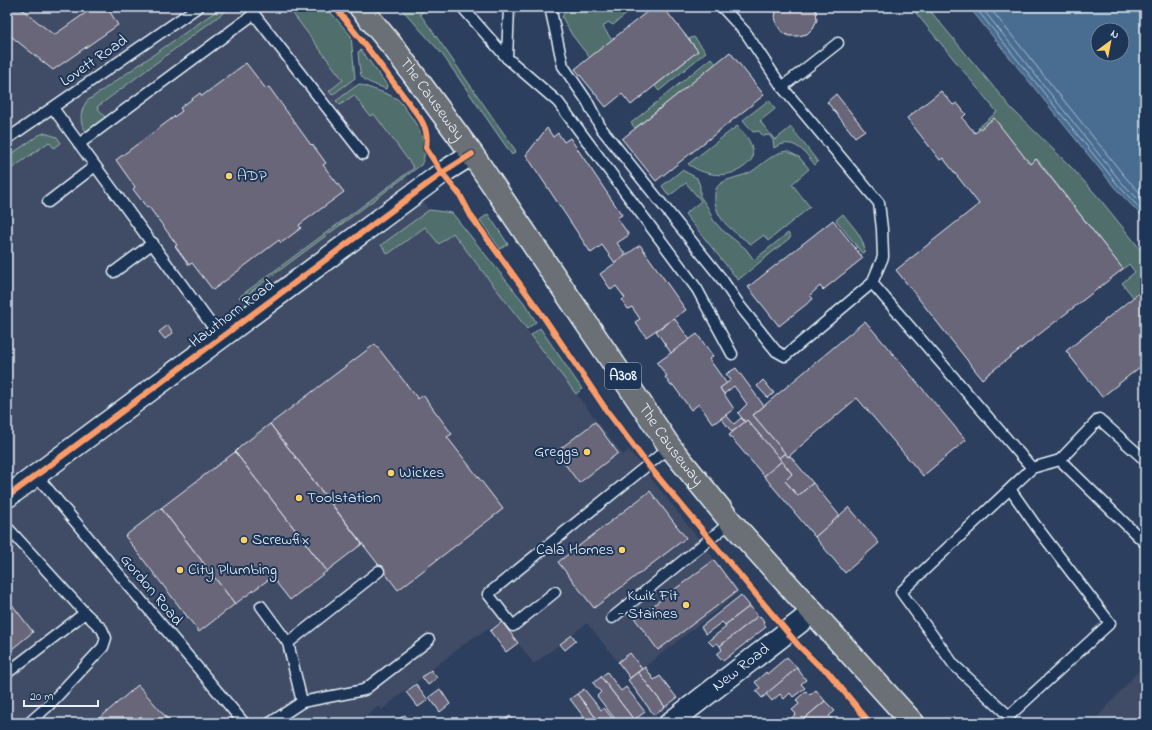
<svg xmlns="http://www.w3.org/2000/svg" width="1152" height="730" font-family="'Indie Flower',sans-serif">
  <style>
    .built { fill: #404b66 }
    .green { fill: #506e6c; stroke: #9cb0b2 }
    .water { fill: #496d91; stroke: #89a2ba; fill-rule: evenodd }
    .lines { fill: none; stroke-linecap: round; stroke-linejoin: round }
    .shore { stroke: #a8bccf; stroke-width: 1 }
    .building { fill: #6b667a; stroke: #e8f1f8 }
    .lane-casing { stroke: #e8f1f8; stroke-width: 13 }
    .street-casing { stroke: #e8f1f8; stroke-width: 24 }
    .primary-casing { stroke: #e8f1f8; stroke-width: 25 }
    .lane { stroke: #1d3557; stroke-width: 10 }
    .street { stroke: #1d3557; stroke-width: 21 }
    .primary { stroke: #6a7074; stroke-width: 22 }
    .cycleway-casing { stroke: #1d3557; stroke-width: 8 }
    .cycleway { stroke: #fa9b69; stroke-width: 6 }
    .poi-dot { fill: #ffd166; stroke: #1d3557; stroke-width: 1.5 }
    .labels { text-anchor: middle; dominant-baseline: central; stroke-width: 4; stroke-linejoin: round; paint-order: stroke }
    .shield { fill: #1d3557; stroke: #abb9c8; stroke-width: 1 }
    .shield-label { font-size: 15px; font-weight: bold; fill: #e8f1f8 }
    .street-label { font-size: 16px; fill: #e8f1f8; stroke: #1d3557 }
    .poi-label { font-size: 16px; fill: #e8f1f8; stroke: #1d3557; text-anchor: start }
  </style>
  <rect width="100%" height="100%" fill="#2d3f5e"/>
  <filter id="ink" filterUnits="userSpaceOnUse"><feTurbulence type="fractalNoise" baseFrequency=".025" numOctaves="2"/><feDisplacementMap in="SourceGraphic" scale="8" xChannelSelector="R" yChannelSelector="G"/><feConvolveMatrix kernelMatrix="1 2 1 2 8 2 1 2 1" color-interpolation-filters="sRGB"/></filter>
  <g filter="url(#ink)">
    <g class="built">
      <polygon points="7,7 290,7 420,164 405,175 429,210 436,211 623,455 629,450 740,592 642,669 630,653 618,662 587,623 534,664 502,622 472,638 422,677 417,682 407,689 382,710 379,706 358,723 7,723"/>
      <polygon points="1145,664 1145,723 1092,723"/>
    </g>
    <g class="green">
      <path d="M222,7H231L97,107L108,121L88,133C78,124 80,111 87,101Z"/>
      <polygon points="288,7 326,7 351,36 355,78 332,95 329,91 343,80"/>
      <polygon points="400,7 429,7 420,14 431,29 516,151 512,155 442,54"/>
      <polygon points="567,7 635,7 613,25 608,22 603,27 612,40 590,58 572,35 562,17"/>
      <polygon points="911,7 927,7 1011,108 1072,168 1099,198 1145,255 1145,298 1140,292 1134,298 1122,283 1135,272 1129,264 1123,269 1037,159 1030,164 994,119 979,130 978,128 997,112"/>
      <polygon points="694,37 706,52 659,91 655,86 698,51 689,39"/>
      <path d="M361,50L387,85L386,89C358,78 361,82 358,52Z"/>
      <polygon points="711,58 716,64 635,128 631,123"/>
      <path d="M359,84C369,88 390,94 397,99C401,101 404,108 407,111C418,126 431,147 421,165L241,299L239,297L414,168L374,114L370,116L354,95L340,105L336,101Z"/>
      <path d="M769,100L775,109L760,121L775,140L791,127L818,162L815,165C804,151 793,136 774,148L773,140L769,135L763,136L759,131L753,132L743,120Z"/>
      <path d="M737,126C746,135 755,145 752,159C736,180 707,178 688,164Z"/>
      <polygon points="44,133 57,137 61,143 54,148 49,142 7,172 7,157 39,135"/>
      <path d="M787,151L799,157L809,169L792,184L810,207L768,241L764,235L753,243L751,244C734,232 713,219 715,195C715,191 716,187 720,184C728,178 741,177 751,172C763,164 773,153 787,151Z"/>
      <polygon points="682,170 697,178 700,186 700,196 708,208 713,220 722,230 746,249 754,260 788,233 791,237 738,280 685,214 701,201 686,183 669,196 662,186"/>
      <polygon points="429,210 452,213 525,304 536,322 527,329 453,233 439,244 425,227 388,254 381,245"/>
      <polygon points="488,214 508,244 500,249 480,220"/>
      <path d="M843,214C852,226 864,237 865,252L862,253L836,220Z"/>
      <polygon points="540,328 582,389 576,394 531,335"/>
    </g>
    <path class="water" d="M969,7H1145V219L1115,188ZM1098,30H1122V54H1098Z"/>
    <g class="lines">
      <g class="shore">
        <polyline points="975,7 1118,185 1145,214"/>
        <polyline points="981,7 1121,182 1145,206"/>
        <polyline points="989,7 1126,178 1145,198"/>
      </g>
    </g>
    <g class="building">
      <polygon points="7,7 19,7 54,35 94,7 107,7 118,25 53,70 7,33"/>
      <polygon points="653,7 663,7 698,51 631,105 622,94 606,107 575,69"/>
      <polygon points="777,7 815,7 816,11 817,20 813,28 807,34 798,36 789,36 782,32 777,25 775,17"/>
      <polygon points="730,52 764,95 656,181 622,139"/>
      <polygon points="246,63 266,89 269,87 311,145 312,144 326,163 323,165 344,192 299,225 301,228 281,243 279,240 213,290 192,263 189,265 175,246 177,245 149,207 147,208 133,189 135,187 116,160 182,111 180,108 200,93 202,96"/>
      <polygon points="941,91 953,105 957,103 966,114 962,118 975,133 994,118 1030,164 1036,159 1123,269 982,379 896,270 979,204 943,158 940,160 907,118"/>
      <polygon points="836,94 865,130 855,137 827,102"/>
      <polygon points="547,128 553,137 558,133 564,142 570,138 622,215 617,218 629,235 617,243 626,255 615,263 602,245 591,253 526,155"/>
      <polygon points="833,220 863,258 823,290 820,286 810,295 813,299 779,326 748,287"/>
      <polygon points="640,245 686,310 646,337 635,322 640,319 632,307 628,309 622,300 625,298 616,286 611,290 600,274"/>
      <polygon points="1140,292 1145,298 1145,363 1102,397 1066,351"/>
      <polygon points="674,318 690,340 671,353 656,331"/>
      <polygon points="865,321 966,440 923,476 857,398 788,457 753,415"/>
      <polygon points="168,325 173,333 165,339 159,332"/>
      <polygon points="697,334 713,356 709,359 727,384 720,388 734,409 713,424 699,404 691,410 673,385 671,386 665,377 667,376 657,363"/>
      <polygon points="375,344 418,399 423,395 434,410 452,434 447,437 503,509 398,590 270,424"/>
      <polygon points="736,368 764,406 753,415 785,453 779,458 747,420 745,422 738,413 747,404 734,386 724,394 720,388 731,380 726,374"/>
      <polygon points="763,380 774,393 768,398 757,386"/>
      <polygon points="726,415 734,424 741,418 745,422 732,432 721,418"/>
      <polygon points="747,420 782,461 764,476 729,435"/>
      <polygon points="595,422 618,453 579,483 556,452"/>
      <polygon points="270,424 362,544 327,571 235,452 241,446"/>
      <polygon points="235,452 327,571 290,600 272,577 235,604 161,508"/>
      <polygon points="785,453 788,457 790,456 813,483 798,496 785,481 792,474 779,458"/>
      <polygon points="782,461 792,474 785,481 798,496 813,483 840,516 815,537 764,476"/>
      <polygon points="650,491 686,538 594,608 558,562"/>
      <polygon points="849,507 879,543 845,573 815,537"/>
      <polygon points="161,508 235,604 199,632 125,536"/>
      <polygon points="714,560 737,591 658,650 635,619"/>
      <polygon points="741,595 750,606 725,625 722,622 706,634 701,627"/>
      <polygon points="7,598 33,632 7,653"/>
      <polygon points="750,606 758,616 720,646 717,643 713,646 708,641 726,627 725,625"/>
      <polygon points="758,616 759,617 760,616 764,621 763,623 766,627 723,661 717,654 722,650 720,646"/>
      <polygon points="502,622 518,643 506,652 490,631"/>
      <polygon points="572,635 576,641 565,650 560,644"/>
      <polygon points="630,653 642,669 630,678 618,662"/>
      <polygon points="787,657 797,668 762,698 756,691 760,688 755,682 766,672 767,674"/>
      <polygon points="645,667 654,680 660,676 677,698 665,707 638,672"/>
      <polygon points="797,668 806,680 801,684 805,688 793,697 790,693 784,699 780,694 772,701 766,694"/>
      <polygon points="431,670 437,678 428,685 422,677"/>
      <polygon points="607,672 621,691 626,687 645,712 634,720 601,677"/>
      <polygon points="638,672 665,707 654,715 628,680"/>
      <polygon points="601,677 634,720 630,723 618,723 597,696 601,692 593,683"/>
      <polygon points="416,684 428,700 418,707 406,692"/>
      <polygon points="138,685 171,723 94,723"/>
      <polygon points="440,689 450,704 440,712 429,697"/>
      <polygon points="584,689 601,710 604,708 616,723 600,723 577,694"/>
      <polygon points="816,690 825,701 799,723 786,723 796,714 792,710 799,704 796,700 806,691 810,695"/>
      <polygon points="577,694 600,723 583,723 586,720 570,699"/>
      <polygon points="825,701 835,711 829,716 833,720 830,723 799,723"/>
      <polygon points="405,715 410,723 393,723"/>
      <polygon points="510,716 515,723 504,723 503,721"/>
    </g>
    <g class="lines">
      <g class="lane-casing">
        <g id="lane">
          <polyline points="462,7 507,58 558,102 697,289 732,354"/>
          <polyline points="550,7 563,66 587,101 601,128 721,278 740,306 776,351 785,356 872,283 883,257 882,229 879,203 782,87 746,33 722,7"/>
          <polyline points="507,58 509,7"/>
          <polyline points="782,87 838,43"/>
          <polyline points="53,108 221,338"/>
          <polyline points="7,139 198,7"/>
          <polyline points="79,144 254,14 363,154"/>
          <polyline points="48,202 95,166"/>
          <polyline points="114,272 153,243"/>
          <polyline points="872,283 1032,468 1060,460 1145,543"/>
          <polyline points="1060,460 1099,419 1145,460"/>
          <polyline points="36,475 244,723"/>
          <polyline points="1010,489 1036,526 1110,623 1009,716 954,665 901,592 1032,468"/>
          <polyline points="7,527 85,613 102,629 106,638 103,647 47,707 29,723"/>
          <polyline points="555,592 513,626 488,594 670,447"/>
          <polyline points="261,606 288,643 302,702"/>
          <polyline points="612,618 731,522"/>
          <polyline points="288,643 379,571"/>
          <polyline points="7,673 85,613"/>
          <polyline points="270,723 302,702 364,690 429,640"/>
        </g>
      </g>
      <g class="street-casing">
        <g id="street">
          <polyline points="7,497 442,173 472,154"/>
          <path id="s1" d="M670,723L813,612"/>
        </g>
      </g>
      <g class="primary-casing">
        <g id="primary">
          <path id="s2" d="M360,7L394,48L472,154L670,447L731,522L913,723"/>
        </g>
      </g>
      <use href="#lane" class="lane"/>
      <use href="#street" class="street"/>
      <use href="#primary" class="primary"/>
      <g class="cycleway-casing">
        <g id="cycleway">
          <path d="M335,7L369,50L420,118C426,128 428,135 426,148L442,173L460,195L471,216L545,319L607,411L648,465L798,645L818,665L827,671L870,723"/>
          <polyline points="7,497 442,173 472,154"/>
        </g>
      </g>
      <use href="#cycleway" class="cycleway"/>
    </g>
  </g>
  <g class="poi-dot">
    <circle cx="229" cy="176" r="4"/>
    <circle cx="587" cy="452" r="4"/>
    <circle cx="391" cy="473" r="4"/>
    <circle cx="299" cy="498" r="4"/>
    <circle cx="244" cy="540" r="4"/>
    <circle cx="622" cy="550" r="4"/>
    <circle cx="180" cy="570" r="4"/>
    <circle cx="686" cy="605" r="4"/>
  </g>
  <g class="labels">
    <rect class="shield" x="605" y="363" width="36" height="26" rx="3"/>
    <g class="shield-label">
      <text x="623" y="376">A308</text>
    </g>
    <g class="street-label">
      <text transform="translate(94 61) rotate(-35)">Lovett Road</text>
      <text stroke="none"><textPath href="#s2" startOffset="117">The Causeway</textPath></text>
      <text transform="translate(232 314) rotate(-37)">Hawthorn Road</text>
      <text stroke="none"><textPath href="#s2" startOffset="537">The Causeway</textPath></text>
      <text transform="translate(151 590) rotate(50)">Gordon Road</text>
      <text stroke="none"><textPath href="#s1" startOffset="90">New Road</textPath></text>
    </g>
    <g class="poi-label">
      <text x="237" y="176">ADP</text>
      <text x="579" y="452" text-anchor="end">Greggs</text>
      <text x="399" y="473">Wickes</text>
      <text x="307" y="498">Toolstation</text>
      <text x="252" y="540">Screwfix</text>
      <text x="614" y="550" text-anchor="end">Cala Homes</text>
      <text x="188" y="570">City Plumbing</text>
      <text x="678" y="596" text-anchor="end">Kwik Fit<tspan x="678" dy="18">- Staines</tspan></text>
    </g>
  </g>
  <rect width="1152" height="730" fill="none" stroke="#1d3557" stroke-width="24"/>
  <rect x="12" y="12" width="1128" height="706" fill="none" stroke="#e8f1f8" stroke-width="1.5" filter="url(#ink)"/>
  <g transform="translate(1110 42) rotate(32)"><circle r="19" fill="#1d3557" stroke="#6e8097"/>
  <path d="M0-3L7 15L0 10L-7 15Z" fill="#ffd166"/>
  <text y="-6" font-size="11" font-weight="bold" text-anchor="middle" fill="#e8f1f8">N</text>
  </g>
  <path d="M24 700v6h74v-6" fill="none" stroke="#e8f1f8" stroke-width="2"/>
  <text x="30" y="700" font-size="12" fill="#e8f1f8" stroke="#1d3557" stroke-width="3" paint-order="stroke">20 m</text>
</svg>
